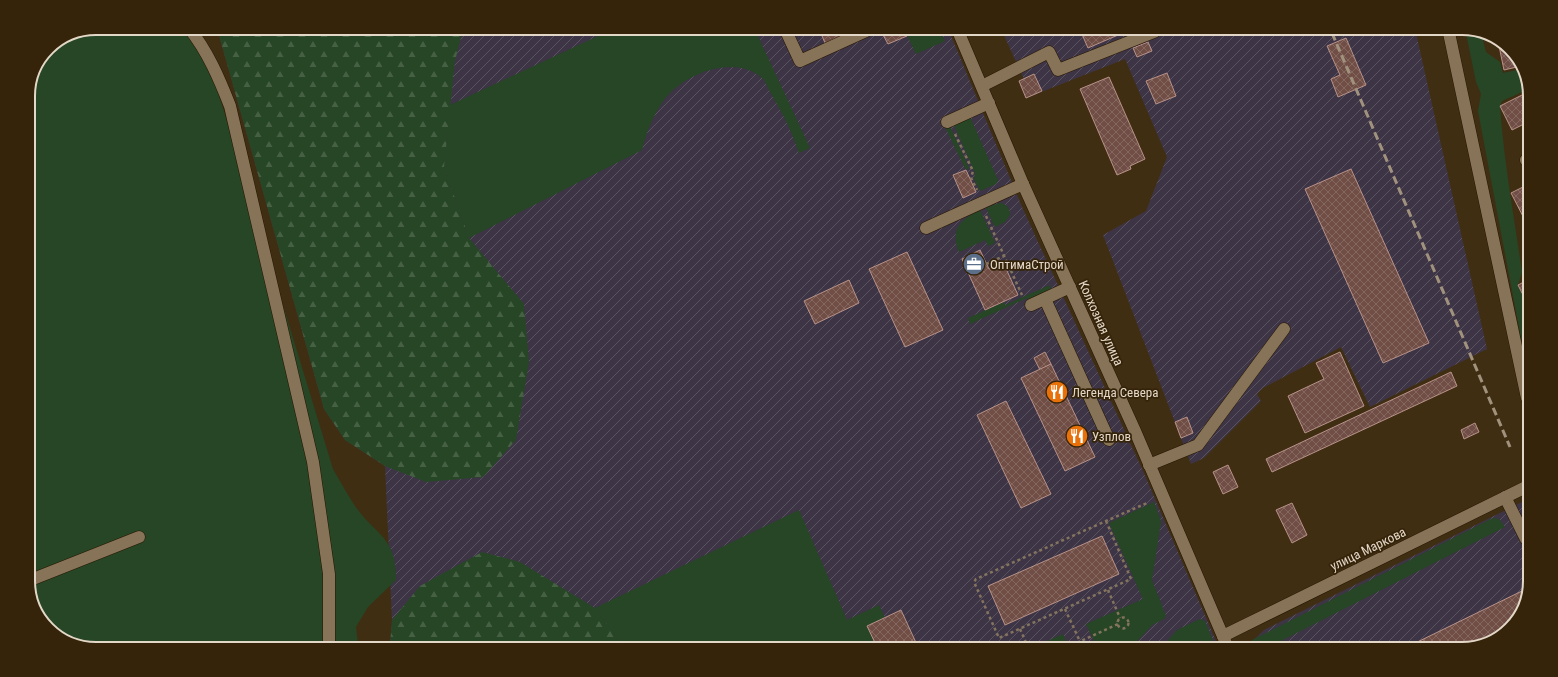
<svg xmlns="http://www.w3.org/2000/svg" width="1558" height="677" font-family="'Roboto Condensed',sans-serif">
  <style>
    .industrial { fill: url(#industrial-furrows) }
    .green { fill: #264625 }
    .forest { fill: url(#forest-firs) }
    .building { fill: url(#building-cross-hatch); stroke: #b89289 }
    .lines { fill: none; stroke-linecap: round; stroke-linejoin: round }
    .minor-casing { stroke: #261500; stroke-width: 13 }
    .path { stroke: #84745e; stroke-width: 2.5; stroke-dasharray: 3 3; stroke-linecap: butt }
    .minor { stroke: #877357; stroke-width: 12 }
    .rail { stroke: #a1927e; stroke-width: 3; stroke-dasharray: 8 4; stroke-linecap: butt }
    .labels { text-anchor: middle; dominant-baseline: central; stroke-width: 3.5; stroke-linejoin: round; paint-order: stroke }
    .poi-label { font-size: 13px; fill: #e3d7c8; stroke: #352409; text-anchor: start }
    .street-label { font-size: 13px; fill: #e3d7c8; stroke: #352409 }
    .rim { fill: none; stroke: #e3d7c8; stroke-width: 2 }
  </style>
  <defs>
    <pattern id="industrial-furrows" width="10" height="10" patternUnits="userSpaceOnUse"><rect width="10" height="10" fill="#3d3546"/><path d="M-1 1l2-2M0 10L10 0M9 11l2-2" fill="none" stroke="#59525f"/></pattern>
    <pattern id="forest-firs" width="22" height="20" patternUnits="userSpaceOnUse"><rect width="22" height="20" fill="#264625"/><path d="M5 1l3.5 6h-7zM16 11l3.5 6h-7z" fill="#456043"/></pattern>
    <pattern id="building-cross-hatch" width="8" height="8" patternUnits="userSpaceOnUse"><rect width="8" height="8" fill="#704e46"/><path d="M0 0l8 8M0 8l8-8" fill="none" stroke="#84675f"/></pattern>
  </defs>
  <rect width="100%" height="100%" fill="#402e13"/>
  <g class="industrial">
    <polygon points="217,28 949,31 1023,209 1143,471 1219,648 390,645 392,620 385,466 345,440 324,409"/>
    <polygon points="1002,31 1416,33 1487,349 1370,407 1341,347 1263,388 1257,394 1261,401 1204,458 1191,464 1103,235 1146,211 1167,157 1125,59 1026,98 1019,81 1024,79"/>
    <polygon points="1526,500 1525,607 1500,637 1463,649 1245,648 1264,630"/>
  </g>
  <g class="green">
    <path d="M96,28H188L215,82L333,469C340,481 347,494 355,506C376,536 397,537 396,580L368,607L356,627L358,645L70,644L42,622L28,586V92L48,48L70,33Z"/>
    <path d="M611,30H755L810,148L799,153C791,129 783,114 770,92C768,88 765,80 761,77C733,54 682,75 664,100C653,115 646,133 642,150L469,238L444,167L450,105Z"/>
    <polygon points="905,31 940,31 945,41 916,54"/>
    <path d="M1466,33H1481L1486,52L1500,62L1503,73L1522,69L1529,89L1502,101L1500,106C1504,162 1514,217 1522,272L1518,285L1528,305L1527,354L1521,338L1478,111L1481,94L1476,82Z"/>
    <polygon points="970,117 998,180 996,184 980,191 974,179 975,173 953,123"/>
    <polygon points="949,124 969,168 966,170 945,127"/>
    <path d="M999,203C1006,203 1010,208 1010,215L1005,222L995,227L986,208Z"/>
    <path d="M980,210L995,243L988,246L985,240L959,252C950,229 960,220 980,210Z"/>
    <polygon points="1050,285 1051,288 1048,290 1028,300 1027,298 970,324 968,318 1004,302 1005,305"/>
    <polygon points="1154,502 1161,521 1152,580 1166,616 1164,619 1152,625 1131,648 1091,648 1096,645 1086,624 1143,599 1109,523"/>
    <polygon points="799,510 847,620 879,605 885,618 867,626 877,647 623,646 595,608"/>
    <polygon points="1493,518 1499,519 1505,527 1267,648 1244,648 1252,640"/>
    <polygon points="1200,619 1205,621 1216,648 1161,648 1177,630"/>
    <polygon points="1063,634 1069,648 1034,647"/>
  </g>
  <g class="forest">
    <polygon points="217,28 463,29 455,61 444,167 469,238 524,304 529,362 516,440 483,477 426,482 385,466 345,440 324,409"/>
    <polygon points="482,552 520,562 595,608 623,646 390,645 392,620 420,586"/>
  </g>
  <g class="building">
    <polygon points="820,31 851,31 825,43"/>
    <polygon points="881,31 905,31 907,36 888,44"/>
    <polygon points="1081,32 1125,32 1088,48"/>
    <polygon points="1346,38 1366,85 1338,97 1331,79 1340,75 1327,46"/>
    <polygon points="1498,41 1518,58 1521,66 1504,70"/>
    <polygon points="1148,42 1152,51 1137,57 1133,48"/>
    <polygon points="1167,73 1176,96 1156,104 1146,81"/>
    <polygon points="1034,74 1042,91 1026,98 1019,81"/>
    <polygon points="1109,77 1145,159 1130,166 1131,169 1117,175 1080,89"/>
    <polygon points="1530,91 1530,121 1512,130 1500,106"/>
    <polygon points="1351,169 1429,343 1383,363 1305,189"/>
    <polygon points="966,170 976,192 963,198 953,175"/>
    <polygon points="1529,184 1529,228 1511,193"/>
    <polygon points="980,250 989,269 1003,262 1018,295 985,310 962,259"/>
    <polygon points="907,252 943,330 905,347 869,269"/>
    <polygon points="849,280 859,303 815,324 804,301"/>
    <polygon points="1528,280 1528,305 1518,285"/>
    <polygon points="1045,352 1051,364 1040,370 1034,358"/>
    <polygon points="1340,352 1364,406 1305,433 1288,396 1324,379 1316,363"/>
    <polygon points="1051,364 1095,457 1065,471 1021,378"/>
    <polygon points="1451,372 1457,386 1272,472 1266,459"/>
    <polygon points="1006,401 1051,494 1021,508 977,415"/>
    <polygon points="1187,417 1193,433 1181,438 1175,422"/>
    <polygon points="1475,423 1479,432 1464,439 1461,430"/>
    <polygon points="1228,465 1238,487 1223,494 1213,472"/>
    <polygon points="1292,503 1307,535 1292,543 1276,510"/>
    <polygon points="1102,536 1119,574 1005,625 988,586"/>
    <polygon points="1524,590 1525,607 1500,637 1463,649 1403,649"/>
    <polygon points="901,610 918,647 877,647 867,626"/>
  </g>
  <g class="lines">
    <g class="minor-casing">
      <g id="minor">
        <path d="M189,28C208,52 219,78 230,106L313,462L329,574V645"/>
        <polyline points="786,31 800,61 866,31"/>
        <polyline points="958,31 1023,184 1135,431 1228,648"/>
        <polyline points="1449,33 1527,398"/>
        <polyline points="982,86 1049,52 1058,70 1154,32"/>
        <polyline points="947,122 989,103"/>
        <polyline points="1526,160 1529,159"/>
        <polyline points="926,228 1023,184"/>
        <polyline points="1045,299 1109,440"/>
        <polyline points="1031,305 1070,287"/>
        <polyline points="1149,465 1198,445 1284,329"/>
        <polyline points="1505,497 1526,539"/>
        <polyline points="28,581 139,537"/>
        <polyline points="1223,636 1526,487"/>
      </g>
    </g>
    <g class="path">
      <polyline points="955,134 973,171 971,178 977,190"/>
      <polyline points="986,216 1022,295"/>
      <polyline points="986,264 1004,256"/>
      <polyline points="1106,521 1131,579 999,638 974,582 976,579 1106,521 1147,503"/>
      <polyline points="1108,590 1120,618"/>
      <polyline points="1065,609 1083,648"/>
      <circle cx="1123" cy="623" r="5.5"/>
      <polyline points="1020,629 1028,647"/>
      <polyline points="1066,648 1118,624"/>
    </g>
    <use href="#minor" class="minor"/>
    <polyline class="rail" points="1332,33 1510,447"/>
  </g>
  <defs>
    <g id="office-disc" transform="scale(1.15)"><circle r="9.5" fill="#5c6f8a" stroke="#352409"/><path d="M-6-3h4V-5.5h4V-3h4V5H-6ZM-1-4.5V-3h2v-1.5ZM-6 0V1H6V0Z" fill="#fff"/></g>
    <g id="restaurant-disc" transform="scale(1.15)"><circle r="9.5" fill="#e8710a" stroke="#352409"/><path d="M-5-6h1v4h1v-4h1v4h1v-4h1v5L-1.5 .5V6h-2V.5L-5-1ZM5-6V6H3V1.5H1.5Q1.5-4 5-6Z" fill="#fff"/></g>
  </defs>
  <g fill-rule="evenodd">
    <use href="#office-disc" x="974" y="264"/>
    <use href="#restaurant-disc" x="1057" y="392"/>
    <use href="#restaurant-disc" x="1077" y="436"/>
  </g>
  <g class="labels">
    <g class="poi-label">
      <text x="990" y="264">ОптимаСтрой</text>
      <text x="1072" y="392">Легенда Севера</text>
      <text x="1092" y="436">Узплов</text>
    </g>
    <g class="street-label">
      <text transform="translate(1101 323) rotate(66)">Колхозная улица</text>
      <text transform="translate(1368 549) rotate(-26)">улица Маркова</text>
    </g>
  </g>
  <path d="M0 0H1558V677H0ZM96 35H1462A61 61 0 0 1 1523 96V581A61 61 0 0 1 1462 642H96A61 61 0 0 1 35 581V96A61 61 0 0 1 96 35Z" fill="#352409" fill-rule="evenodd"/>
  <path class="rim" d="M96 35H1462A61 61 0 0 1 1523 96V581A61 61 0 0 1 1462 642H96A61 61 0 0 1 35 581V96A61 61 0 0 1 96 35Z"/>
</svg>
